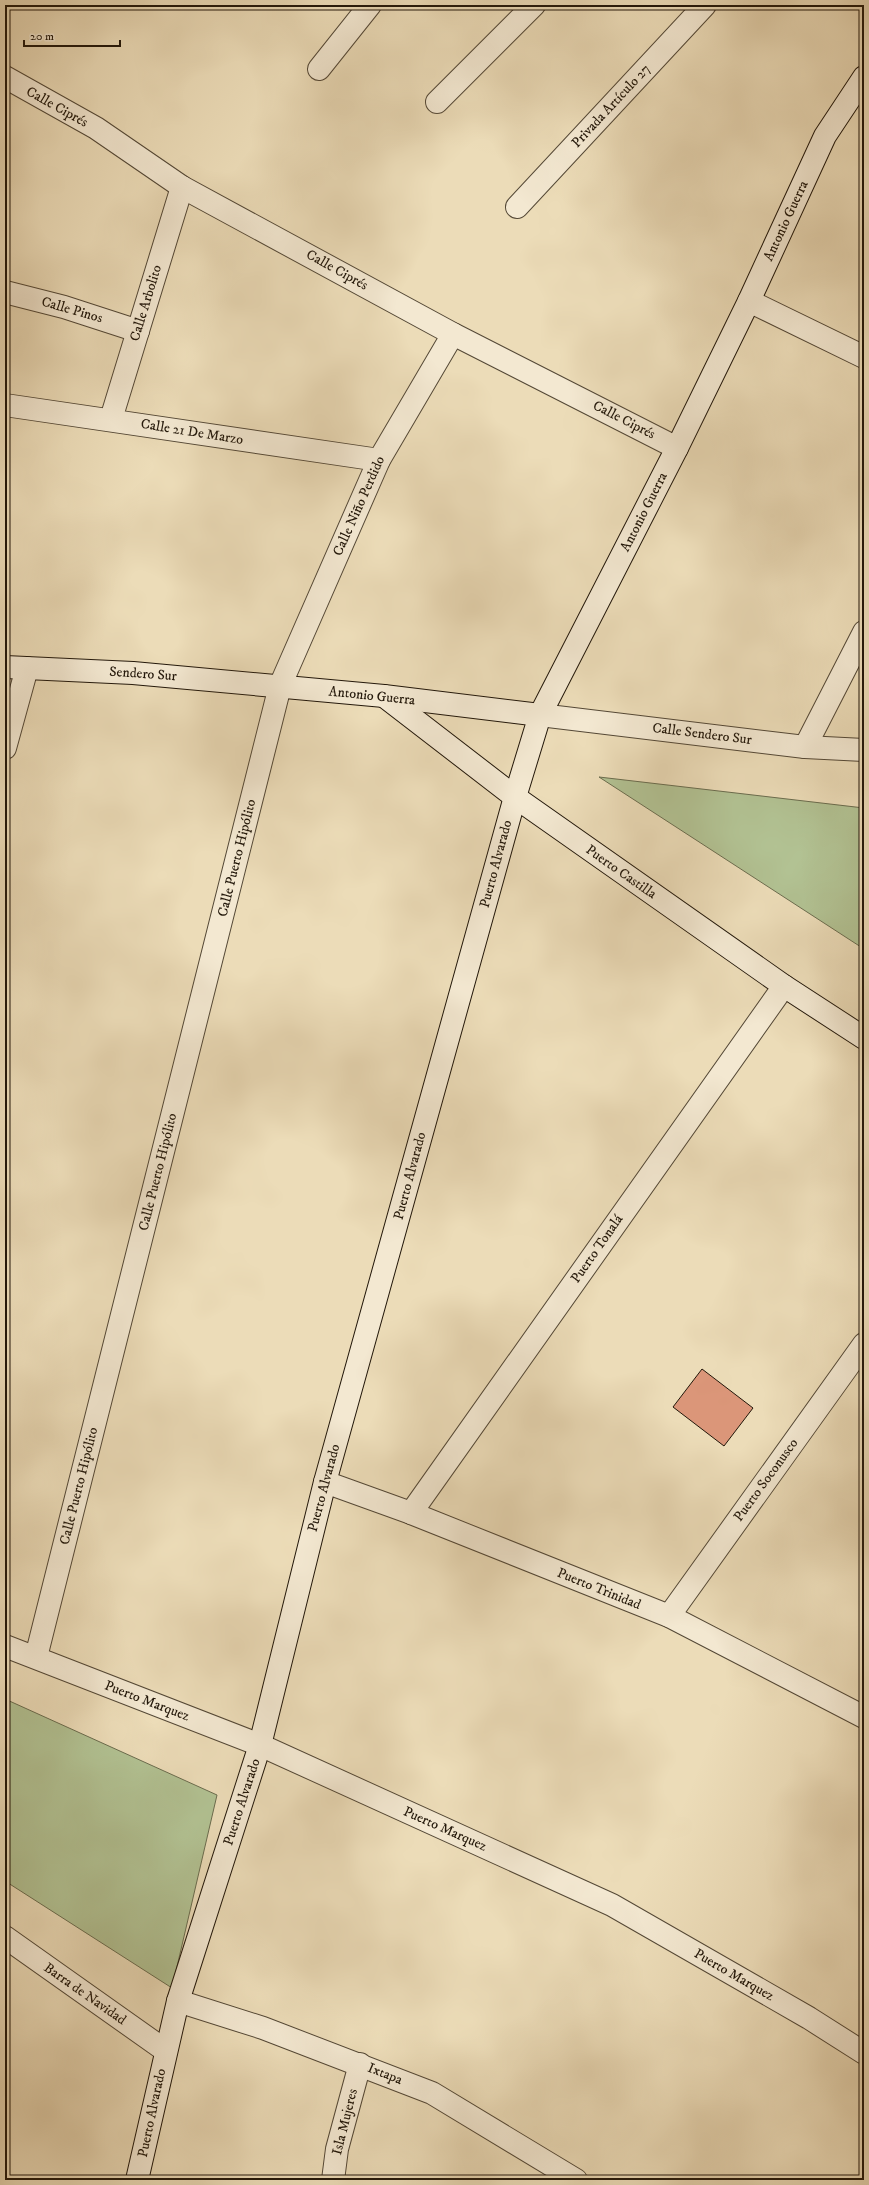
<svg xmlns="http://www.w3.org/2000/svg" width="869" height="2185" font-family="'IM FELL DW Pica',serif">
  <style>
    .green { fill: #b2c293; stroke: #6a6c4e }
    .building { fill: #db9679; stroke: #22170a }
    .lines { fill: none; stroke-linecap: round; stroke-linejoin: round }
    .street-casing { stroke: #544836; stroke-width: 24 }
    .secondary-casing { stroke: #22170a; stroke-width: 24 }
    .street { stroke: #f3e8d1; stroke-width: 22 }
    .secondary { stroke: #f3e8d1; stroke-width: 22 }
    .labels { text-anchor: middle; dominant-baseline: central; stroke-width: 3; stroke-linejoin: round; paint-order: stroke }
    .street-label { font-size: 14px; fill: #22170a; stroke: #f3e8d1 }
  </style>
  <rect width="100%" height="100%" fill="#ecdcb8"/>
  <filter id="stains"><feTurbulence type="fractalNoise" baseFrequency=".005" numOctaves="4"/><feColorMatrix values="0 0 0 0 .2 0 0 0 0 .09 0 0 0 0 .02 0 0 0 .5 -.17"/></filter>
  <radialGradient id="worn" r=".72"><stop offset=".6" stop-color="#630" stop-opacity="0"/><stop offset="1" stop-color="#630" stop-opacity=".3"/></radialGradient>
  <g class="green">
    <polygon points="599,777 864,808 864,949"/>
    <polygon points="5,1699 217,1795 172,1988 5,1881"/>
  </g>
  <polygon class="building" points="702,1369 753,1408 724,1446 673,1407"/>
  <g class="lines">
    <g class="street-casing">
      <g id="street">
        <polyline points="319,69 370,5"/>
        <polyline points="5,77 96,128 182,187 453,334 677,448"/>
        <polyline points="437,102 534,5"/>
        <polyline points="517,207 705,5"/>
        <polyline points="5,292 64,307 138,331"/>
        <polyline points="749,301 864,357"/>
        <polyline points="5,405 379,460"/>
        <polyline points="111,419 182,187"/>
        <polyline points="540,715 805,747 864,750"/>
        <polyline points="805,747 864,632"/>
        <polyline points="5,748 27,668"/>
        <polyline points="325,1482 411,1513 669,1616 864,1717"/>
        <polyline points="411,1513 784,986"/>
        <polyline points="669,1616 864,1344"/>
        <polyline points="5,1646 260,1745 612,1905 809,2018 864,2053"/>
        <polyline points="36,1657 280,686 379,460 453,334"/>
        <polyline points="5,1937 166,2051"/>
        <polyline points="178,2001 263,2028 432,2093 576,2180"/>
        <polyline points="333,2180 337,2149 360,2064"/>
      </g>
    </g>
    <g class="secondary-casing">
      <g id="secondary">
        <polyline points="5,667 133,673 384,696 540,715"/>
        <polyline points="384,696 515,797 784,986 864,1038"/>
        <polyline points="137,2180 178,2001 260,1745 325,1482 515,797 540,715 677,448 749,301 825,136 864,77"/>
      </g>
    </g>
    <use href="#street" class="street"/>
    <use href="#secondary" class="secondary"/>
  </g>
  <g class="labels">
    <g class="street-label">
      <text transform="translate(611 106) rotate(-47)">Privada Artículo 27</text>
      <text transform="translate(57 107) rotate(29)">Calle Ciprés</text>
      <text transform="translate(786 221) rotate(-65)">Antonio Guerra</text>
      <text transform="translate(337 270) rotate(29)">Calle Ciprés</text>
      <text transform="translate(146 303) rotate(-73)">Calle Arbolito</text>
      <text transform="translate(72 310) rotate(16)">Calle Pinos</text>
      <text transform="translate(624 420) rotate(27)">Calle Ciprés</text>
      <text transform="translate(192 432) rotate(9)">Calle 21 De Marzo</text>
      <text transform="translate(359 506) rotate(-66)">Calle Niño Perdido</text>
      <text transform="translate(644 512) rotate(-63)">Antonio Guerra</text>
      <text transform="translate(143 674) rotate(4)">Sendero Sur</text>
      <text transform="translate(372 696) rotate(6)">Antonio Guerra</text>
      <text transform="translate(702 734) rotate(7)">Calle Sendero Sur</text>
      <text transform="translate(237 858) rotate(-76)">Calle Puerto Hipólito</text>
      <text transform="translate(496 864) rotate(-75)">Puerto Alvarado</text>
      <text transform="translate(621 872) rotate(35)">Puerto Castilla</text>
      <text transform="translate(158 1172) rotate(-76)">Calle Puerto Hipólito</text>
      <text transform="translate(410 1176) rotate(-75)">Puerto Alvarado</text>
      <text transform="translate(597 1249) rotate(-55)">Puerto Tonalá</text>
      <text transform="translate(766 1480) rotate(-54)">Puerto Soconusco</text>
      <text transform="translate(79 1486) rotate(-76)">Calle Puerto Hipólito</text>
      <text transform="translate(324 1488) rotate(-75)">Puerto Alvarado</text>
      <text transform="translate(599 1589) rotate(22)">Puerto Trinidad</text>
      <text transform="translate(147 1701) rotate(21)">Puerto Marquez</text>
      <text transform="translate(242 1802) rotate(-72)">Puerto Alvarado</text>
      <text transform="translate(445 1829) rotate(24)">Puerto Marquez</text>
      <text transform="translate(734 1975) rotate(30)">Puerto Marquez</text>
      <text transform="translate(85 1994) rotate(35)">Barra de Navidad</text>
      <text transform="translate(385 2074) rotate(22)">Ixtapa</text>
      <text transform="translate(152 2113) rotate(-78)">Puerto Alvarado</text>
      <text transform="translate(345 2122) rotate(-76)">Isla Mujeres</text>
    </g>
  </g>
  <rect width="869" height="2185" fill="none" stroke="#ecdcb8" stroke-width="20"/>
  <rect x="6" y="6" width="857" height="2173" fill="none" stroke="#22170a" stroke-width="2"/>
  <rect x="10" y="10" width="849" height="2165" fill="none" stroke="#22170a"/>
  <path d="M24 40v6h96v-6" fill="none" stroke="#22170a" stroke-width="2"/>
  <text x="30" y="40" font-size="12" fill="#22170a" stroke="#f3e8d1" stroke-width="3" paint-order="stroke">20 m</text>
  <rect width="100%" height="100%" filter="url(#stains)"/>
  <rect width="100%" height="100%" fill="url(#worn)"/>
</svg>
